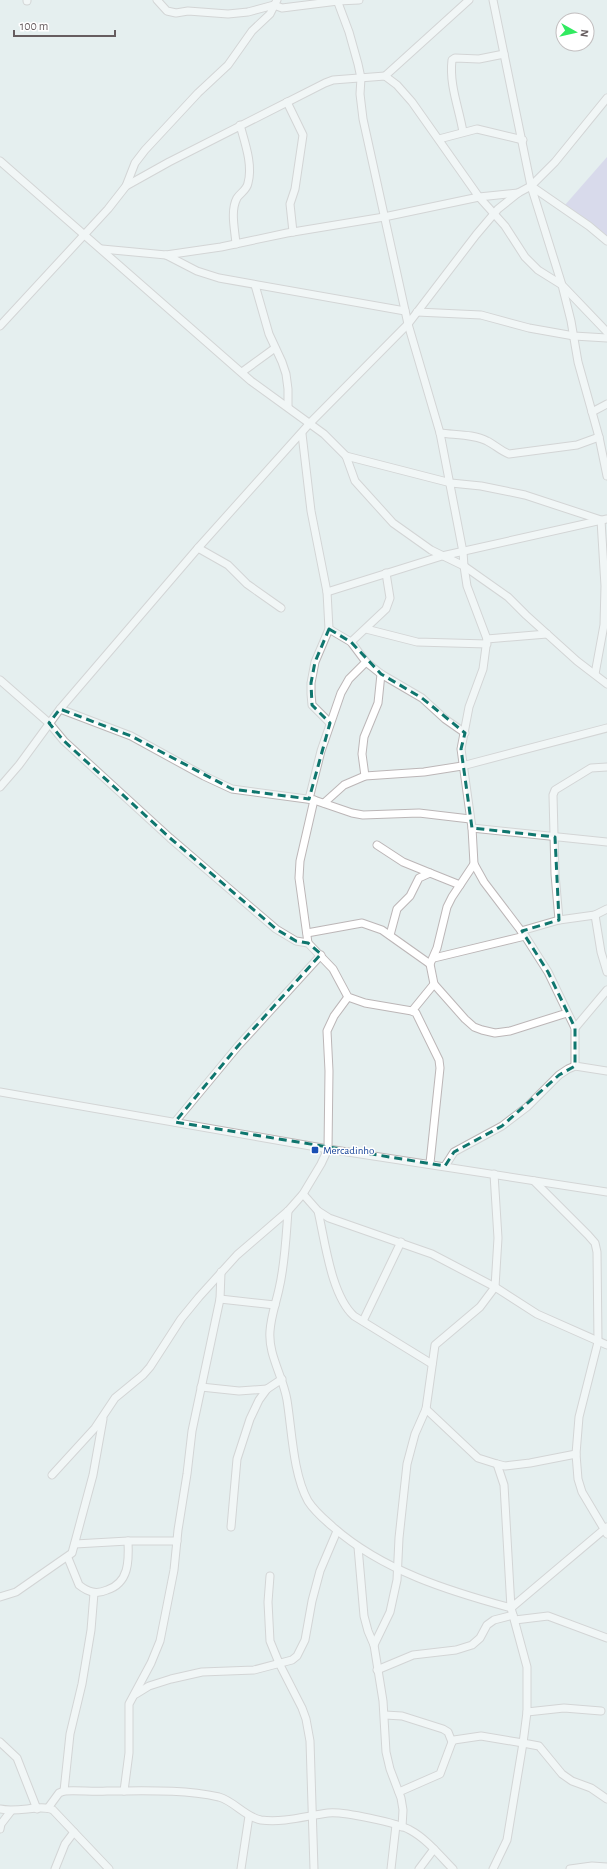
<svg xmlns="http://www.w3.org/2000/svg" width="607" height="1869" font-family="'Alegreya Sans',sans-serif">
  <style>
    .green { fill: #c8c2e7 }
    .lines { fill: none; stroke-linecap: round; stroke-linejoin: round }
    .minor-casing { stroke: #bcb6b7; stroke-width: 9 }
    .minor { stroke: #fff; stroke-width: 7 }
    .marked { fill: none; stroke: #0f766e; stroke-width: 3; stroke-dasharray: 8 5; stroke-linejoin: round }
    .transit-dot { fill: #1a4fb4; stroke: #fff; stroke-width: 1.5 }
    .labels { text-anchor: middle; dominant-baseline: central; stroke-width: 3; stroke-linejoin: round; paint-order: stroke }
    .transit-label { font-size: 11px; fill: #164399; stroke: #fff; text-anchor: start }
  </style>
  <rect width="100%" height="100%" fill="#e5efef"/>
  <polygon class="green" points="607,157 607,241 565,205"/>
  <g class="lines">
    <g class="minor-casing">
      <g id="minor">
        <polyline points="157,0 167,11 176,13 188,11 228,14 248,12 274,5 282,8 338,1 359,0"/>
        <polyline points="337,0 349,32 358,64 361,78 360,94 363,119 408,324 440,433 463,552 464,566 467,586 487,639 483,669 469,707 461,749 472,828 474,864 484,882 525,936 548,972 575,1028 575,1066"/>
        <polyline points="493,0 531,186 562,285 607,332"/>
        <polyline points="27,1 27,0"/>
        <polyline points="385,76 469,0"/>
        <polyline points="287,102 303,135 295,189 290,204 293,232"/>
        <path d="M463,132C459,108 449,85 452,60L455,58L479,59L504,54"/>
        <polyline points="439,139 477,129 523,140"/>
        <polyline points="0,161 251,381 324,434 346,456 355,481 393,523 431,550 464,566 508,597 526,615 577,661 607,684"/>
        <polyline points="126,186 135,163 145,150 198,93 228,65 252,31 270,14 277,0"/>
        <polyline points="531,186 589,226 607,241"/>
        <path d="M236,244C235,230 230,211 237,198C240,193 247,190 248,183C253,165 245,143 240,125"/>
        <polyline points="102,249 166,255 221,247 287,233 384,217 479,197 518,193"/>
        <polyline points="166,255 197,271 219,278 405,311"/>
        <polyline points="255,285 269,334 282,362 286,374 288,389 288,407"/>
        <polyline points="417,312 481,315 529,328 574,336 607,338"/>
        <polyline points="0,326 108,209 126,186 169,162 325,83 333,80 385,76 397,85 412,102 479,197 505,226 525,257 538,270 562,285 571,321 578,362 599,437 607,476"/>
        <polyline points="242,372 275,348"/>
        <polyline points="592,412 607,404"/>
        <path d="M440,433C455,435 474,434 487,441C495,445 501,451 509,454L577,445L599,437"/>
        <polyline points="302,434 311,511 327,592 329,629 315,662 311,683 311,694 312,705 330,723"/>
        <polyline points="346,456 451,483 481,486 525,495 601,520 605,586 604,625 595,674"/>
        <polyline points="198,548 228,565 247,584 281,608"/>
        <polyline points="327,592 442,556 607,519"/>
        <polyline points="329,629 351,642 366,662 381,674 422,698 445,719 465,733"/>
        <polyline points="366,629 417,642 487,644"/>
        <polyline points="487,639 547,634"/>
        <polyline points="351,642 386,609 390,598 386,573"/>
        <polyline points="0,680 49,723 64,741 170,838 276,929 296,941 308,943 333,969 348,997 365,1003 412,1011 416,1013 439,1060 440,1068 430,1163"/>
        <polyline points="60,709 131,736 204,776 232,789 314,800 352,813 363,815 419,813 470,819"/>
        <polyline points="365,776 362,754 364,737 378,703 381,674"/>
        <polyline points="0,787 19,765 60,709 198,548 310,423 408,324 476,235 498,209 518,193 531,186 555,162 607,98"/>
        <polyline points="309,799 321,751 341,693 349,679 366,662"/>
        <polyline points="324,803 344,785 365,776 424,772 462,766 607,728"/>
        <polyline points="472,828 607,842"/>
        <polyline points="377,845 403,862 430,873"/>
        <polyline points="474,864 452,897 447,907 437,948 430,964 434,984 465,1019 474,1027 482,1030 495,1033 510,1031 567,1013"/>
        <polyline points="595,915 601,952 607,972"/>
        <polyline points="559,920 555,874 553,795 555,790 591,768 607,767"/>
        <polyline points="521,931 559,920 595,915 607,909"/>
        <polyline points="307,933 362,923 382,930 430,964"/>
        <polyline points="390,935 397,909 410,896 419,878 430,873 460,885"/>
        <polyline points="308,943 299,878 300,861 314,800"/>
        <polyline points="434,958 525,936"/>
        <polyline points="412,1011 434,984"/>
        <polyline points="575,1028 607,990"/>
        <polyline points="0,1092 328,1149 607,1192"/>
        <polyline points="175,1122 238,1046 321,955"/>
        <polyline points="445,1166 454,1152 502,1126 527,1107 559,1075 568,1069 575,1066 607,1071"/>
        <polyline points="534,1181 588,1235 595,1243 597,1252 598,1342 579,1417 576,1454 578,1479 582,1492 607,1534"/>
        <polyline points="303,1194 318,1211 329,1218 432,1254 495,1287 537,1314 607,1345"/>
        <path d="M288,1211C286,1237 285,1264 279,1289C276,1303 271,1316 270,1331C268,1355 283,1376 287,1400C292,1431 293,1474 308,1501C315,1512 324,1519 333,1527C383,1571 449,1591 511,1608"/>
        <path d="M318,1211C325,1241 331,1295 354,1316L432,1364"/>
        <polyline points="220,1299 275,1305"/>
        <polyline points="363,1321 401,1242"/>
        <polyline points="201,1387 239,1391 267,1389"/>
        <polyline points="426,1409 478,1458 497,1464 505,1466 530,1463 576,1454"/>
        <polyline points="497,1464 504,1485 511,1608 527,1667 527,1712 523,1743 539,1746 562,1774 572,1781 591,1788 607,1799"/>
        <polyline points="52,1475 95,1428 115,1398 143,1375 150,1367 181,1319 199,1297 237,1255 288,1211 303,1194 321,1164 328,1149 329,1071 327,1031 334,1016 348,997"/>
        <polyline points="231,1527 237,1459 250,1419 259,1400 267,1389 282,1379"/>
        <polyline points="75,1544 128,1541 177,1541"/>
        <polyline points="358,1547 364,1616 368,1631 374,1645 383,1701 386,1752 390,1769 401,1798 403,1810 402,1827"/>
        <path d="M68,1558L79,1585C88,1592 96,1595 107,1590C129,1583 129,1561 128,1541"/>
        <polyline points="270,1576 268,1602 270,1641 279,1663 302,1708 306,1719 310,1741 314,1869"/>
        <polyline points="0,1597 16,1592 72,1553 93,1475 103,1419"/>
        <polyline points="511,1608 607,1527"/>
        <polyline points="515,1620 548,1616 607,1638"/>
        <polyline points="374,1645 390,1612 397,1580 399,1538 407,1464 415,1434 426,1409 435,1345 480,1307 495,1287 498,1238 494,1174"/>
        <polyline points="377,1670 413,1655 456,1650 472,1645 480,1638 487,1625 494,1620 513,1615"/>
        <polyline points="136,1694 149,1686 171,1679 202,1672 254,1670 292,1660 297,1656 305,1640 312,1601 320,1571 337,1531"/>
        <polyline points="527,1712 564,1708 601,1711"/>
        <polyline points="385,1715 402,1716 443,1729 448,1732 452,1742"/>
        <polyline points="0,1742 17,1758 37,1809"/>
        <polyline points="64,1791 70,1734 82,1684 91,1630 94,1593"/>
        <polyline points="124,1791 129,1753 129,1704 151,1663 160,1641 174,1570 178,1530 187,1474 192,1431 220,1299 221,1272"/>
        <polyline points="399,1792 440,1774 452,1742 454,1740 481,1736 523,1743 507,1840 493,1869"/>
        <path d="M48,1808L59,1793L64,1791C79,1790 92,1792 107,1791C144,1791 182,1789 219,1797C234,1801 245,1817 261,1820C283,1823 306,1816 328,1813C342,1811 398,1823 410,1830C427,1839 440,1856 453,1869"/>
        <path d="M0,1809C18,1813 41,1804 53,1810L109,1869"/>
        <polyline points="0,1829 1,1824 11,1811"/>
        <polyline points="55,1869 65,1844 74,1832"/>
        <polyline points="241,1869 249,1816"/>
        <polyline points="391,1869 396,1825"/>
        <polyline points="419,1869 434,1849"/>
        <polyline points="570,1869 592,1866 607,1867"/>
      </g>
    </g>
    <use href="#minor" class="minor"/>
  </g>
  <path d="M0 0H607V1869H0ZM329,629L351,642L381,674L422,698L465,733L461,749L472,828L555,837L559,920L522,931L548,972L575,1028V1066L559,1075L502,1126L454,1152L445,1166L175,1122L238,1046L321,954L308,943L296,941L276,929L170,838L64,741L49,723L60,709L131,736L232,789L309,799L330,723L312,705L311,683L315,662Z" fill="#e5efef" fill-opacity=".55" fill-rule="evenodd"/>
  <path class="marked" d="M329,629L351,642L381,674L422,698L465,733L461,749L472,828L555,837L559,920L522,931L548,972L575,1028V1066L559,1075L502,1126L454,1152L445,1166L175,1122L238,1046L321,954L308,943L296,941L276,929L170,838L64,741L49,723L60,709L131,736L232,789L309,799L330,723L312,705L311,683L315,662Z"/>
  <rect class="transit-dot" x="311" y="1146" width="8" height="8" rx="2"/>
  <g class="labels">
    <g class="transit-label">
      <text x="323" y="1150">Mercadinho</text>
    </g>
  </g>
  <g transform="translate(575 32) rotate(98)"><circle r="19" fill="#ffffff" stroke="#c2bebf"/>
  <path d="M0-3L7 15L0 10L-7 15Z" fill="#31ea60"/>
  <text y="-6" font-size="11" font-weight="bold" text-anchor="middle" fill="#665d5f">N</text>
  </g>
  <path d="M14 30v6h101v-6" fill="none" stroke="#665d5f" stroke-width="2"/>
  <text x="20" y="30" font-size="12" fill="#665d5f" stroke="#ffffff" stroke-width="3" paint-order="stroke">100 m</text>
</svg>
